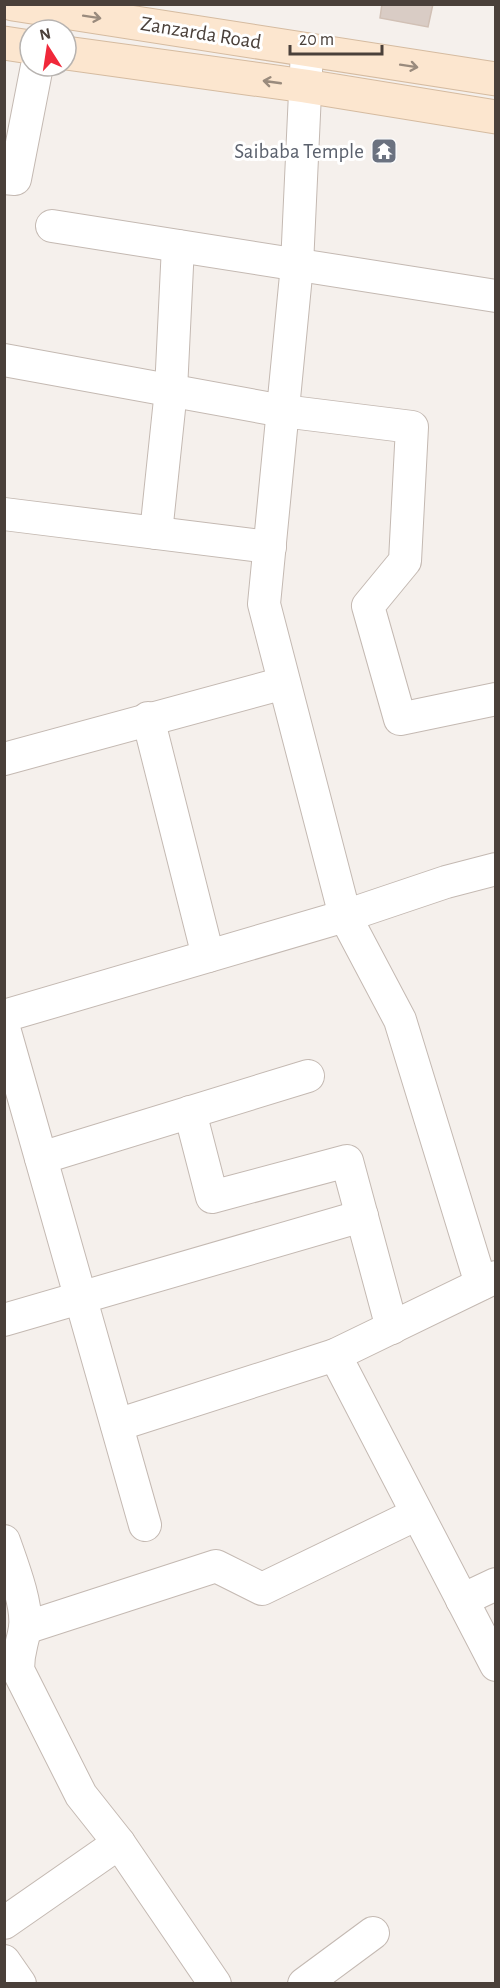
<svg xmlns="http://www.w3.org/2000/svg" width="500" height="1988" font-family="'Alegreya Sans',sans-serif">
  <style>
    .building { fill: #d9ccc5; stroke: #d1c0b5; stroke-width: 1.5 }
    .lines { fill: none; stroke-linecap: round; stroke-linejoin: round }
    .minor-casing { stroke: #c4b9b2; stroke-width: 34 }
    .secondary-casing { stroke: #d5bba0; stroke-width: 35 }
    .minor { stroke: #fff; stroke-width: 32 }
    .secondary { stroke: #fce6cf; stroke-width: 33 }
    .oneway { stroke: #9a8b7d }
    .labels { text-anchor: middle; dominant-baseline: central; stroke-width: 6; stroke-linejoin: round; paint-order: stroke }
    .street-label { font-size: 21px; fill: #4a403a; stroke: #fff }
    .worship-label { font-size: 21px; fill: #5b616d; stroke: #fff; text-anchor: end }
  </style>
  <rect width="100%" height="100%" fill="#f5f0ec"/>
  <polygon class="building" points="382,4 433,4 428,27 380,18"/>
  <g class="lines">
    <g class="minor-casing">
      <g id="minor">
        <polyline points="307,50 297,265 264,604 345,916 400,1020 481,1284"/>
        <polyline points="4,178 15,179 37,66"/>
        <polyline points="52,226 496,296"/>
        <polyline points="4,360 283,411 412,427 405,561 368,606 400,719 496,699"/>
        <polyline points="4,514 270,547"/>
        <polyline points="156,533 171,390 178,246"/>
        <polyline points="148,718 208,956"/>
        <polyline points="4,759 284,683"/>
        <polyline points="4,1016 345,916 446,882 496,869"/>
        <polyline points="4,1028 145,1525"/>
        <polyline points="190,1112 212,1197 347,1161 392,1328"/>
        <polyline points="41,1158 308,1076"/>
        <polyline points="4,1320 362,1216"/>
        <polyline points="335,1355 496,1665"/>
        <polyline points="117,1425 335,1355 496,1277"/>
        <path d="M4,1541C12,1564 28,1605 25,1628C22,1646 18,1650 18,1670L81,1795L119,1843L215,1984"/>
        <polyline points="462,1600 496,1584"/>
        <polyline points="25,1628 216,1566 262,1589 417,1514"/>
        <polyline points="4,1923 119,1843"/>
        <polyline points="4,1961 20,1984"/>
        <polyline points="304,1984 373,1933"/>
      </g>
    </g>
    <g class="secondary-casing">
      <g id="secondary">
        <polyline points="13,4 496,79"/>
        <polyline points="4,43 30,47"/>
        <polyline points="66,53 305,86 496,117"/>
      </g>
    </g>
    <use href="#minor" class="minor"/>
    <use href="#secondary" class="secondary"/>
  </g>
  <defs><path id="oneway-shaft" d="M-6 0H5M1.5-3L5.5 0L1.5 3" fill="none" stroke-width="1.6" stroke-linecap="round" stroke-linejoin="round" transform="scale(1.5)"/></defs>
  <g class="oneway">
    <use href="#oneway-shaft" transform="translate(92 17) rotate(9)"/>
    <use href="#oneway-shaft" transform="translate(409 66) rotate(9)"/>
    <use href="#oneway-shaft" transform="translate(272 82) rotate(-172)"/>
  </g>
  <defs>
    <g id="temple-square" transform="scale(1.35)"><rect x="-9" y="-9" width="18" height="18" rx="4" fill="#6b7280" stroke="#fff"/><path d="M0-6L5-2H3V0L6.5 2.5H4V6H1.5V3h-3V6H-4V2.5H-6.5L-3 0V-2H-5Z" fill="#fff"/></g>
  </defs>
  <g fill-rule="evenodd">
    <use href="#temple-square" x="384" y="151"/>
  </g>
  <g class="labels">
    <g class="street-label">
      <text transform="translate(201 33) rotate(9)">Zanzarda Road</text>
    </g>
    <g class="worship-label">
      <text x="364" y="151">Saibaba Temple</text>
    </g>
  </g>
  <rect width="500" height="1988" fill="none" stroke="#4a403a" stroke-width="12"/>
  <g transform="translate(48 48) rotate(348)"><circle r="28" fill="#ffffff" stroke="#b7b3b0" stroke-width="1.5"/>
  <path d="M0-4.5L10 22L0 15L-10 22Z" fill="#f0283a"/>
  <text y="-9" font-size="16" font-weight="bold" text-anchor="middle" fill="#4a403a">N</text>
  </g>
  <path d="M290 45v9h92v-9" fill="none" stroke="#4a403a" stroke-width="3"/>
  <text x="299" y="45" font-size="18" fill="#4a403a" stroke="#ffffff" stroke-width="4.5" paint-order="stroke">20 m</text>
</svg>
